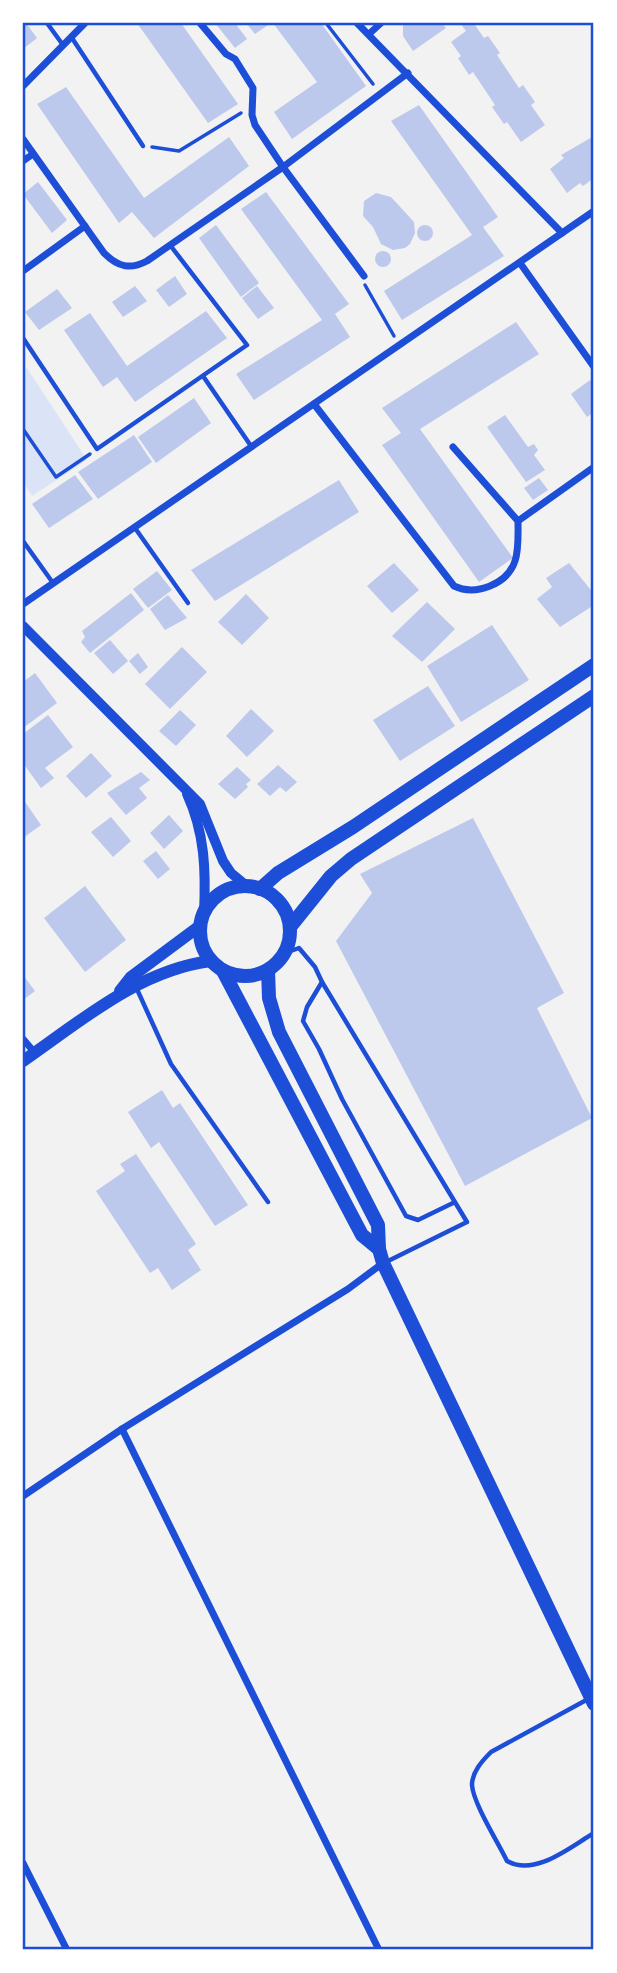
<svg xmlns="http://www.w3.org/2000/svg" width="617" height="1973" font-family="Overpass,sans-serif">
  <style>
    .green { fill: #dbe4f7 }
    .building { fill: #bdc9ec }
    .lines { fill: none; stroke-linecap: round; stroke-linejoin: round }
    .path { stroke: #1d4ed8; stroke-width: 3.5 }
    .service { stroke: #1d4ed8; stroke-width: 4.5 }
    .minor { stroke: #1d4ed8; stroke-width: 7 }
    .tertiary { stroke: #1d4ed8; stroke-width: 10 }
    .secondary { stroke: #1d4ed8; stroke-width: 12 }
    .primary { stroke: #1d4ed8; stroke-width: 14 }
    .neatline { fill: none; stroke: #1d4ed8; stroke-width: 2.5 }
  </style>
  <rect width="100%" height="100%" fill="#f2f2f2"/>
  <polygon class="green" points="27,368 87,460 32,496 23,482 23,371"/>
  <g class="building">
    <polygon points="23,23 26,23 37,38 23,49"/>
    <polygon points="137,23 181,23 238,104 208,123"/>
    <polygon points="215,23 235,23 247,39 235,48"/>
    <polygon points="246,23 271,23 255,34"/>
    <polygon points="273,23 321,23 366,86 292,139 274,112 317,82"/>
    <polygon points="403,23 442,23 446,28 413,51 403,36"/>
    <polygon points="460,23 478,23 475,25 484,38 488,36 500,53 497,55 519,88 523,85 535,102 531,105 545,125 521,142 507,122 504,124 492,107 495,105 473,72 469,75 458,58 461,56 451,42 466,31"/>
    <polygon points="66,87 144,198 229,137 249,166 154,238 132,212 119,223 37,104"/>
    <polygon points="419,105 498,217 483,227 504,256 402,320 384,291 472,235 391,121"/>
    <polygon points="594,136 594,178 583,186 580,183 567,193 550,169 564,158 561,155"/>
    <polygon points="38,182 67,220 52,233 23,194"/>
    <polygon points="266,192 349,304 335,314 350,337 254,400 236,374 322,320 241,209"/>
    <polygon points="376,193 391,197 414,222 415,233 410,244 405,248 393,250 381,244 373,227 363,216 364,201"/>
    <circle cx="425" cy="233" r="8"/>
    <polygon points="216,225 259,283 241,297 199,238"/>
    <circle cx="383" cy="259" r="8"/>
    <polygon points="175,276 187,294 169,307 156,290"/>
    <polygon points="135,286 147,301 123,317 112,302"/>
    <polygon points="257,286 274,308 258,319 242,298"/>
    <polygon points="57,289 72,308 39,330 25,312"/>
    <polygon points="206,311 227,338 135,402 117,377 103,387 64,330 90,313 127,366"/>
    <polygon points="516,322 539,354 420,429 513,558 479,582 382,445 401,433 382,408"/>
    <polygon points="590,380 594,385 594,412 587,417 571,394"/>
    <polygon points="194,398 211,423 156,463 138,437"/>
    <polygon points="505,415 528,447 534,444 538,450 534,455 545,470 526,482 487,427"/>
    <polygon points="134,435 152,462 98,499 78,472"/>
    <polygon points="75,475 93,499 49,528 32,504"/>
    <polygon points="539,478 548,490 533,500 524,488"/>
    <polygon points="339,480 359,512 215,601 191,570"/>
    <polygon points="394,563 419,590 392,613 367,586"/>
    <polygon points="569,563 594,594 594,605 560,627 537,599 552,587 546,578"/>
    <polygon points="157,571 172,590 148,608 133,589"/>
    <polygon points="131,593 144,610 90,653 81,642 85,637 82,631"/>
    <polygon points="246,594 269,618 242,645 218,622"/>
    <polygon points="168,595 187,618 165,630 150,609"/>
    <polygon points="427,602 455,629 422,662 392,636"/>
    <polygon points="492,625 529,680 461,722 427,666"/>
    <polygon points="110,640 128,661 113,674 94,653"/>
    <polygon points="182,647 207,672 170,709 145,684"/>
    <polygon points="138,653 148,667 140,674 129,661"/>
    <polygon points="35,673 57,703 23,728 23,682"/>
    <polygon points="428,686 455,726 400,761 373,720"/>
    <polygon points="251,709 274,731 247,757 226,736"/>
    <polygon points="180,710 196,725 176,746 159,731"/>
    <polygon points="48,715 73,747 45,768 54,778 41,788 23,763 23,734"/>
    <polygon points="91,753 112,776 86,798 66,776"/>
    <polygon points="278,765 297,782 286,792 280,787 270,796 257,784"/>
    <polygon points="237,767 251,780 246,784 248,787 235,799 218,784"/>
    <polygon points="141,772 150,780 139,788 147,798 126,815 107,793"/>
    <polygon points="23,799 41,825 23,838"/>
    <polygon points="169,815 183,831 164,849 150,833"/>
    <polygon points="111,817 131,841 113,857 91,832"/>
    <polygon points="473,818 564,993 537,1008 592,1118 465,1186 336,941 372,893 360,874"/>
    <polygon points="156,851 170,869 158,879 143,861"/>
    <polygon points="85,886 126,940 85,972 44,918"/>
    <polygon points="23,975 35,991 23,1000"/>
    <polygon points="162,1090 173,1108 180,1103 248,1205 215,1226 159,1142 151,1148 128,1112"/>
    <polygon points="136,1154 196,1244 188,1250 201,1270 172,1290 158,1268 150,1273 96,1191 125,1171 120,1164"/>
  </g>
  <g class="lines">
    <g class="path">
      <polyline points="326,23 373,84"/>
      <polyline points="152,147 179,151 241,113"/>
      <polyline points="365,285 394,336"/>
      <polyline points="23,429 56,477 90,454"/>
    </g>
    <g class="service">
      <polyline points="47,23 63,45"/>
      <polyline points="72,38 143,146"/>
      <polyline points="23,338 97,449 247,345 170,245"/>
      <polyline points="203,376 251,446"/>
      <polyline points="135,528 188,603"/>
      <polyline points="23,541 53,583"/>
      <polyline points="285,953 299,948 315,967 322,982 307,1007 303,1021 319,1049 342,1099 406,1216 418,1220 453,1203"/>
      <polyline points="322,982 467,1222 386,1262"/>
      <polyline points="136,987 171,1064 268,1202"/>
      <path d="M590,1698L491,1752C482,1761 472,1772 472,1785C473,1803 499,1844 507,1861C535,1877 570,1847 594,1833"/>
    </g>
    <g class="minor">
      <polyline points="200,23 226,54 235,59 253,88 252,115 255,125 283,167 364,276"/>
      <polyline points="357,23 562,233"/>
      <polyline points="369,34 381,23"/>
      <polyline points="23,86 85,23"/>
      <path d="M23,139L104,253C118,267 130,270 147,261L283,167L408,73"/>
      <polyline points="23,161 33,154"/>
      <polyline points="520,263 594,367"/>
      <polyline points="23,271 85,226"/>
      <path d="M314,404L454,586C475,596 507,585 515,561C519,549 518,534 518,521L453,447"/>
      <polyline points="518,521 594,467"/>
      <polyline points="23,604 594,211"/>
      <polyline points="23,1039 35,1053"/>
      <polyline points="122,1429 379,1950"/>
      <polyline points="23,1496 122,1429 348,1289 383,1263"/>
      <polyline points="23,1863 67,1950"/>
    </g>
    <g class="tertiary">
      <polyline points="23,626 200,804 223,861 231,873 248,887"/>
      <path d="M187,794C205,833 206,871 204,914"/>
    </g>
    <g class="secondary">
      <polyline points="120,991 131,977 201,925"/>
      <path d="M23,1061C81,1021 139,970 211,961"/>
    </g>
    <g class="primary">
      <circle cx="245" cy="931" r="45"/>
      <polyline points="260,889 278,873 353,827 594,665"/>
      <polyline points="290,927 331,876 351,859 594,696"/>
      <polyline points="268,970 269,998 279,1032 378,1225 379,1249 383,1263 594,1704"/>
      <polyline points="223,971 362,1235 379,1249"/>
    </g>
  </g>
  <rect width="617" height="1973" fill="none" stroke="#ffffff" stroke-width="49"/>
  <rect x="24" y="24" width="568" height="1924" class="neatline"/>
</svg>
